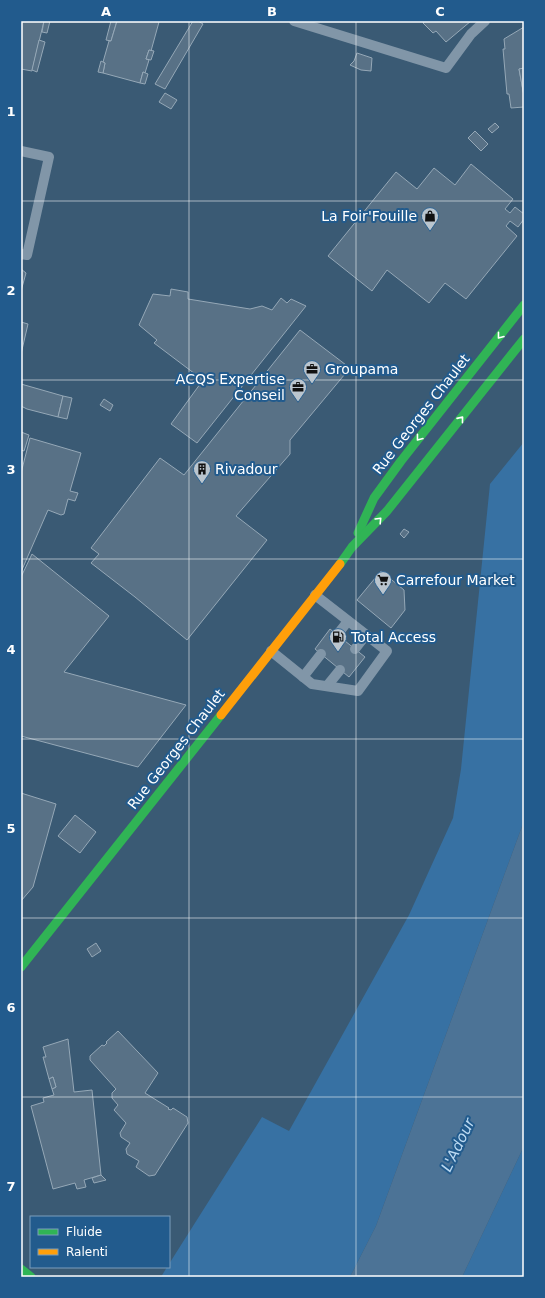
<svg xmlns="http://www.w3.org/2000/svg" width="545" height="1298" font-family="'DejaVu Sans',sans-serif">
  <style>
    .green { fill: #3771a3 }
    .water { fill: #4c7396 }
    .building { fill: #587186; stroke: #95a8b7 }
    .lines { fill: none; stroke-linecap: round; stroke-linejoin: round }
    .lane { stroke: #8196a8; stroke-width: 10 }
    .fast { stroke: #30b455; stroke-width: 9 }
    .slow { stroke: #ff9f0a; stroke-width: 9 }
    .oneway { stroke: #fff }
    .grid { fill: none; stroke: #fff; stroke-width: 1; stroke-opacity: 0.55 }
    .labels { text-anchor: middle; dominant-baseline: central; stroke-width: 4; stroke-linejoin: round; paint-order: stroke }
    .poi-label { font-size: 14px; fill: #fff; stroke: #225b8d; text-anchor: start }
    .street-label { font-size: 14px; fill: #fff; stroke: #225b8d }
    .water-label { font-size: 15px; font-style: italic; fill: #bcdaf2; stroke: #225b8d }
    .neatline { fill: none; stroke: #fff; stroke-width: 1.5 }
    .grid-label { font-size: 13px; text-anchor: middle; font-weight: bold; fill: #fff }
  </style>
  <rect width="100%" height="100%" fill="#3a5a74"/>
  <g class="green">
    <polygon points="524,442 524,821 376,1226 350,1277 161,1277 167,1267 169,1267 169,1264 262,1117 289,1131 409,915 453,818 461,769 490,484"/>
    <polygon points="524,1146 524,1277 462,1277"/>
  </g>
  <polygon class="water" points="524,821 524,1146 462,1277 350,1277 376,1226"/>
  <g class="building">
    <polygon points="21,21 44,21 32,71 21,69"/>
    <polygon points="44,21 50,21 47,33 42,32"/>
    <polygon points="111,21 117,21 111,41 106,40"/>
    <polygon points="117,21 156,21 159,22 151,51 149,50 146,59 149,60 145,73 143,72 140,83 103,73 105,63 103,62 109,41 111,41"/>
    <polygon points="193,21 198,21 203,24 165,89 155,84"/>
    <polygon points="424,21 471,21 446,42 436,31 433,33 423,23"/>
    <polygon points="524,27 524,68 519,69 524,96 524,107 511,108 509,94 507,94 503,49 505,49 504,39"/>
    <polygon points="39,40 45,42 37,72 32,70"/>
    <polygon points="149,50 154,51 151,60 146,59"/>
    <polygon points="357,53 372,58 371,71 361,70 350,65 354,61"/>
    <polygon points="101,61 105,63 103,73 98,72"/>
    <polygon points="524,68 524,96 519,69"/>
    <polygon points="143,72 148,74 145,84 140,83"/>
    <polygon points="165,93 177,100 171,109 159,102"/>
    <polygon points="495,123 499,127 492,133 488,129"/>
    <polygon points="475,131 488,144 481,151 468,138"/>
    <polygon points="471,164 513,199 505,209 510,213 515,207 524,214 524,219 518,227 510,221 506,226 517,236 466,299 445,283 429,303 387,270 372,291 328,256 396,172 417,189 434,168 455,185"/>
    <polygon points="21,269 26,273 21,291"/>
    <polygon points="171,289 188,292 188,299 250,309 262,306 272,310 281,298 287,303 291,299 306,306 197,443 171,424 203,380 154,343 157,340 139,325 153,294 170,296"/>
    <polygon points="21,322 28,324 21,354"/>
    <polygon points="300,330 350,368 290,440 290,454 236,516 267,540 187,640 135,597 91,563 99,554 91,548 160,458 184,475"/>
    <polygon points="21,384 63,396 58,417 27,409 21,406"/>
    <polygon points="63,396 72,398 67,419 58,417"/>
    <polygon points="104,399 113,405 110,411 100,405"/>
    <polygon points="21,432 29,435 24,451 21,450"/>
    <polygon points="30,438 81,453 70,491 78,493 75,501 68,499 64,514 61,515 48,510 21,572 21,473"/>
    <polygon points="404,529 409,532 404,538 400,534"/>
    <polygon points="32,554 109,616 64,672 186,705 138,767 21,736 21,577"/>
    <polygon points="381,571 404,590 405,610 391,628 357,600"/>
    <polygon points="330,629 365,657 349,677 315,649"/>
    <polygon points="21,793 56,804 33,887 21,901"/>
    <polygon points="75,815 96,832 80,853 58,836"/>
    <polygon points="96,943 101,951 92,957 87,949"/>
    <polygon points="118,1031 158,1073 145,1093 169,1108 168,1109 171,1110 173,1108 187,1117 188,1123 155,1175 149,1176 136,1167 139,1161 127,1154 126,1149 130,1143 121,1137 120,1133 126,1123 114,1110 118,1105 112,1098 112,1093 116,1089 90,1060 90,1056 102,1045 104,1046 107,1043 106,1042"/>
    <polygon points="68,1039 74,1092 92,1090 101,1175 84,1180 86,1187 77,1189 75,1183 53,1189 31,1106 44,1102 43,1098 54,1095 52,1089 56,1087 53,1077 49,1079 43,1057 46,1057 43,1047"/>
    <polygon points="53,1077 56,1087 52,1089 49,1079"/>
    <polygon points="101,1175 106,1180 94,1183 92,1178"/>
  </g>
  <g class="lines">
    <g class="lane">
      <polyline points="294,21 446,68 471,34 485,21"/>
      <polyline points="21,151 49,157 27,255 21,254"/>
      <polyline points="337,635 348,621"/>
      <polyline points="355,649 366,635"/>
      <polyline points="271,651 312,684 358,691 387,651 315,595"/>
      <polyline points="303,677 321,654"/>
      <polyline points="327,686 340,670"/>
    </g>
    <g class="fast">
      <polyline points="358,533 374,498 401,461 524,305"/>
      <polyline points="340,564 352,547 387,511 524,339"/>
      <polyline points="21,967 221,715"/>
      <polyline points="21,1269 31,1277"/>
    </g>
    <polyline class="slow" points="221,715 340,564"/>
  </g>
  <defs><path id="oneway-chevron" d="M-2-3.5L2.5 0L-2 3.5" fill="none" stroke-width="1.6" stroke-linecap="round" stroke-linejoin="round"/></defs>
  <g class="oneway">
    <use href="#oneway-chevron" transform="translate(500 336) rotate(128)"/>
    <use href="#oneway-chevron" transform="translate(461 419) rotate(-51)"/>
    <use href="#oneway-chevron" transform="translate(419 438) rotate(128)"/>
    <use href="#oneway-chevron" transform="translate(379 520) rotate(-46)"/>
  </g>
  <path class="grid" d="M189,21V1277M356,21V1277M21,201H524M21,380H524M21,559H524M21,739H524M21,918H524M21,1097H524"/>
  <defs>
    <g id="shop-pin" transform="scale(0.9)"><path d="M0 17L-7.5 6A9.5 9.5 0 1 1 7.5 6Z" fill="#bac5ce" stroke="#225b8d"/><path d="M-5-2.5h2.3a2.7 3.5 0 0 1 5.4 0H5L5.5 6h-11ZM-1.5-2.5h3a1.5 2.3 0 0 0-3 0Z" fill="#111"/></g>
    <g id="office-pin" transform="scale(0.9)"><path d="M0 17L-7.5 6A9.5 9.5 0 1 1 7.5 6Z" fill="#bac5ce" stroke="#225b8d"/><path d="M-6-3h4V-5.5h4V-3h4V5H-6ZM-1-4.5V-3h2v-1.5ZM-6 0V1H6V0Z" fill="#111"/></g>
    <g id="building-pin" transform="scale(0.9)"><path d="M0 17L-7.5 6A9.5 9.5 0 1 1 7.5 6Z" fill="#bac5ce" stroke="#225b8d"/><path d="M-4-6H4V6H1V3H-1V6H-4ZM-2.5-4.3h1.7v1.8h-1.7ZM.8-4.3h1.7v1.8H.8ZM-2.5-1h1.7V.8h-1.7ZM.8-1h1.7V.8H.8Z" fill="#111"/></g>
    <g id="supermarket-pin" transform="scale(0.9)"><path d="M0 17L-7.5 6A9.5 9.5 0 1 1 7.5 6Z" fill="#bac5ce" stroke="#225b8d"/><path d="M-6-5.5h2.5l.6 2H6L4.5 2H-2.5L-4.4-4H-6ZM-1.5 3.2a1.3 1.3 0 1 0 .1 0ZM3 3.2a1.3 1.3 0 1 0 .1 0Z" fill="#111"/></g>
    <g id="fuel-pin" transform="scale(0.9)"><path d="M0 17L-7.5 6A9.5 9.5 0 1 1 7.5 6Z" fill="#bac5ce" stroke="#225b8d"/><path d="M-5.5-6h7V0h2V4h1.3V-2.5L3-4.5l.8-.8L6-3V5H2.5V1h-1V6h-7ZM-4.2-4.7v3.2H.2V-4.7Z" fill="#111"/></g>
  </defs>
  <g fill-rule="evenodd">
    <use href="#shop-pin" x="430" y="216"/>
    <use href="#office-pin" x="312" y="369"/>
    <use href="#office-pin" x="298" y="387"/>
    <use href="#building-pin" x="202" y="469"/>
    <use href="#supermarket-pin" x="383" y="580"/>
    <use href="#fuel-pin" x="338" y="637"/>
  </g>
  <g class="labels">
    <g class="poi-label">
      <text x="417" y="216" text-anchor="end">La Foir'Fouille</text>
      <text x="325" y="369">Groupama</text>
      <text x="285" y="379" text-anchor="end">ACQS Expertise<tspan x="285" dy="16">Conseil</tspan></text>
      <text x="215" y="469">Rivadour</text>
      <text x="396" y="580">Carrefour Market</text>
      <text x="351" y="637">Total Access</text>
    </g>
    <g class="street-label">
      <text transform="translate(421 414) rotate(-52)">Rue Georges Chaulet</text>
      <text transform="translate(176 749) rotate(-52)">Rue Georges Chaulet</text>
    </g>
    <g class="water-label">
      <text transform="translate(458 1145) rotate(-64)">L'Adour</text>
    </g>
  </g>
  <rect width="545" height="1298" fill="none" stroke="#225b8d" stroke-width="44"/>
  <rect x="30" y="1216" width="140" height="52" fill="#225b8d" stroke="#7a9dbb"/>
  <rect x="38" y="1229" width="20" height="6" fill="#30b455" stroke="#7a9dbb"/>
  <text x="66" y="1236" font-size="12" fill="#ffffff">Fluide</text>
  <rect x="38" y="1249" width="20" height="6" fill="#ff9f0a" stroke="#7a9dbb"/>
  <text x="66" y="1256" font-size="12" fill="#ffffff">Ralenti</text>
  <rect x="22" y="22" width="501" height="1254" class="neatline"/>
  <g class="grid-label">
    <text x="106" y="16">A</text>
    <text x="272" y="16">B</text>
    <text x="440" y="16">C</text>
    <text x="11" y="116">1</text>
    <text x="11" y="295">2</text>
    <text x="11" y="474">3</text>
    <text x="11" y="654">4</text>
    <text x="11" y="833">5</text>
    <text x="11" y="1012">6</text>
    <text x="11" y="1191">7</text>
  </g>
</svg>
